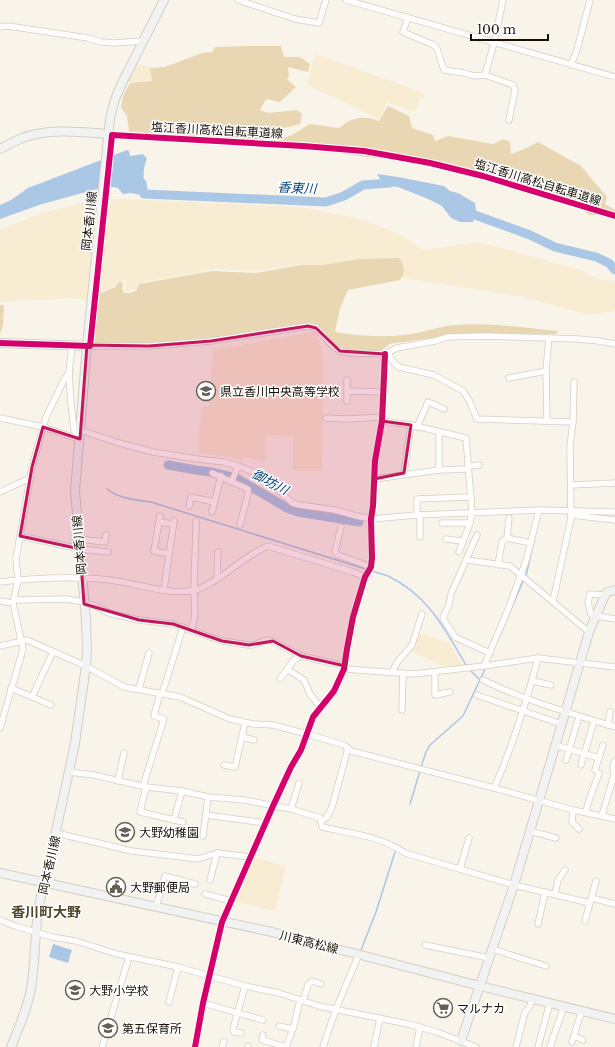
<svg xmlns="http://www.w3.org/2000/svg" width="615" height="1047" font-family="'Libre Baskerville','Noto Sans JP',serif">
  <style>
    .green { fill: #f8ecd2 }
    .forest { fill: #e8d7b2 }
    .water { fill: #abc7e6 }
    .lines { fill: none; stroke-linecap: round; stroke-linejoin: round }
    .stream { stroke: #abc7e6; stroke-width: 1.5 }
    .river { stroke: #abc7e6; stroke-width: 9 }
    .street-casing { stroke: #d4cfc5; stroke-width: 7 }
    .secondary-casing { stroke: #d4cfc5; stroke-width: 10 }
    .street { stroke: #fefdfc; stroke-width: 5.5 }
    .secondary { stroke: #f1f2f2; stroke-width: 8 }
    .cycleway-casing { stroke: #fff; stroke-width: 8 }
    .cycleway { stroke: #d6006c; stroke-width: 6 }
    .marked { fill: #c2185b; fill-opacity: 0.2; stroke: #c2185b; stroke-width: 3; stroke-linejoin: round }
    .labels { text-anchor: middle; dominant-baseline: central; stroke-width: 3; stroke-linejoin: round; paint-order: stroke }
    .street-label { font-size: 12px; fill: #161107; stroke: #fff }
    .poi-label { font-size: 12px; fill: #161107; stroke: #fff; text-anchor: start }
    .water-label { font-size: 13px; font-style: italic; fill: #04447d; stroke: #fff }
    .quarter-label { font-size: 14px; font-weight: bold; fill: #52462c; stroke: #fff }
  </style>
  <rect width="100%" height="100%" fill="#f9f4ea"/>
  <g class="green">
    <polygon points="315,54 411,88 412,90 425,94 422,99 419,99 416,111 411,111 387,102 380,119 307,85"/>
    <polygon points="135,65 150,67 152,80 126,83"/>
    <polygon points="99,199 125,199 301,207 356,218 377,225 406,238 424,250 479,242 581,270 597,279 615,281 615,311 589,315 524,297 403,278 353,259 321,271 301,264 255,271 214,269 138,283 136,290 125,291 124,288 126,281 122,279 114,286 85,300 70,298 0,302 0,229 46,212"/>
    <polygon points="314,332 321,346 323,360 322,471 293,471 293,436 266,435 265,462 244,457 243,461 230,457 199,453 198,442 202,406 209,407 213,350"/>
    <polygon points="418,633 449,643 464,666 448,668 412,652"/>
    <polygon points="252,857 286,866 275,911 232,901"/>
  </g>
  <g class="forest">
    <polygon points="250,46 281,46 284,57 300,57 310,64 308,72 288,67 289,77 287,79 296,87 280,102 266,99 260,110 268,113 297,110 302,114 300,124 276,130 263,140 129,132 127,115 121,108 123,96 130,83 152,81 150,68 165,67 202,53 212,52 215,47"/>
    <path d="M388,106L409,116L412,128L433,135L435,141L448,136L493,144L503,139L510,142L511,154L527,148L538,142L581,166L607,197L605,204L615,210V220L600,215H589L582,209L568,205L562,199L525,192L437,166L425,161L414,164L406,160L374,158L325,151L295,143L276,140L292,135L310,124L339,128C352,117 363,115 379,121Z"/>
    <path d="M399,258L403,265L404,272L400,280L348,290L340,308L335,332C360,336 385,338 411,334C426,332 440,326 455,325C490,322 524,328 558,331L556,334L465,333L389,344C387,346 384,349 382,350C372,354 339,349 328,347L320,328L313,324L210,339L146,343H94L99,294L115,287L120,281L123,283L122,289L124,293H130L136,291L139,284L212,271L256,273L301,265H324L359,259Z"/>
    <polygon points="0,305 4,305 3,326 0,334"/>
  </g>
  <g class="water">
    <path d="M127,150L129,151L130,156L143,154L147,159C141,171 145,181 144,194L142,195L130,193L123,194L118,188L112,187L97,189L42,204L0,219V205L11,200L28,188Z"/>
    <polygon points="377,174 398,177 444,186 450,191 458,193 475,203 476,211 473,222 460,222 451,218 442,206 426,198 398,187 378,184 380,179"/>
    <polygon points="53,944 72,950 68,963 49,957"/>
  </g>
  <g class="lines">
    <g class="stream">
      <path d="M107,489C119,499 137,500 151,502L388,576C429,596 444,628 466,665"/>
      <polyline points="526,576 537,527"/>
      <polyline points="497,642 524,579"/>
      <polyline points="470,670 481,681"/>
      <polyline points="421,767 426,752 430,745 463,716 486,667"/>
      <polyline points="410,804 420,771"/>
      <polyline points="361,950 376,912 395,852"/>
    </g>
    <g class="river">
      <polyline points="142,183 144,194 326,202 344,196 363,185 390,183"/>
      <polyline points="464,211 530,235 555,247 596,257 609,263 615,270"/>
      <polyline points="168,465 196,470 211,472 236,478 287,508 298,512 359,522"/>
    </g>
    <g class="street-casing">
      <g id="street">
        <polyline points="238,0 295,19 319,23 326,0"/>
        <polyline points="346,0 615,77"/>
        <polyline points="408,17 403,32 434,45 437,49 444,70 464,73 474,76 485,75 513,85 515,90 509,120"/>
        <polyline points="0,27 8,26 88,38 102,42 113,43 144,41"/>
        <polyline points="571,65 577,50 590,0"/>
        <polyline points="485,75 494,43 503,0"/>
        <polyline points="72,345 69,373 71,404 74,430 79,438"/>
        <polyline points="90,346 149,346 211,341 308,326 316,328 334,347 340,351 350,353 385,354 397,348 435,341 448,337 486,336 579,339 599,341 615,344"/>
        <polyline points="388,353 394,363 399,367 434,375 463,391 469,400 477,419 573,422 570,446 571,518 553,601"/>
        <polyline points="509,378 546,371"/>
        <polyline points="347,391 384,392"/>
        <polyline points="347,401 347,380"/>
        <polyline points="0,418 43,427 79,439"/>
        <polyline points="326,418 348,419 382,417"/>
        <polyline points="382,421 411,425 466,438 472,512 470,523 459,552"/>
        <polyline points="547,421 546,371 549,337"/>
        <polyline points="573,422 574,382"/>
        <polyline points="417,427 428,402 444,409"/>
        <polyline points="80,430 119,443 153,452 197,459 224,462 238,466 261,475 274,485 292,503 299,505 335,510 356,516 371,519 417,515 539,510 615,512"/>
        <polyline points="439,432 439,470"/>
        <polyline points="468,466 479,465"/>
        <polyline points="212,473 248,489 248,494 240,525"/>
        <polyline points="404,473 411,425"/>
        <polyline points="374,479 439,470 468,469"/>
        <polyline points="232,481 238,466"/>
        <polyline points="571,485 615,483"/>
        <polyline points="0,492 30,478"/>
        <polyline points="189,506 191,497 214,502"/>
        <polyline points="212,512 221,476"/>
        <polyline points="417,515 417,499 471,497"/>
        <polyline points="420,515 420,537"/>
        <polyline points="571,515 615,520"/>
        <polyline points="160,516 154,551 169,554"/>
        <polyline points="159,522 173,524"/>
        <polyline points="442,523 470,523"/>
        <polyline points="341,527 335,551 338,555 371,567"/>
        <polyline points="477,535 451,594 449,605 443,618 455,637 490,653"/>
        <polyline points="20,536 80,549 108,552"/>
        <polyline points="507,538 531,543"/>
        <polyline points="79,539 105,542 106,535"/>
        <polyline points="446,539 463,541"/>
        <polyline points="467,560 510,566 589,632"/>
        <polyline points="498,565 502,542 507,538 509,518"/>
        <polyline points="217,579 218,552"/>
        <path d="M0,582C36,578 74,576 110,580C135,583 171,596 195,590C202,589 208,584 214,581C232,570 248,554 268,546L353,572L365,577"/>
        <polyline points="164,589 174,521"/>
        <polyline points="605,595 590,594 588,602 591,615 615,619"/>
        <polyline points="14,600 66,599 84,602"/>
        <polyline points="0,601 13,603"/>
        <polyline points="84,604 93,605 109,613 139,620 173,624 222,641 249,645 253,645 267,640 273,641 301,656 345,666"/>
        <path d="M191,630C197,617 194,604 194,590C194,567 196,544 196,521"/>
        <polyline points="0,646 27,640 86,666 124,687 180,697 230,719 253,724 273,725 307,734 344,745 351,751 494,788 573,810 615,819"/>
        <polyline points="484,666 507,612 526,561 539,510"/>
        <polyline points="287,669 304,680 310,694 321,708"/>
        <polyline points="344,669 413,674 484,666 538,658 615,667"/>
        <polyline points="392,672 398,661 412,645 422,614"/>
        <polyline points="435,672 435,695 450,692"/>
        <polyline points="280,679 294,660 301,656"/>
        <path d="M483,680C525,701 571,713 615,727"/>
        <polyline points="532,681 551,685"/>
        <polyline points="11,688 51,705"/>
        <polyline points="139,689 149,653"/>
        <polyline points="162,694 183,627"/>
        <polyline points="477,695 561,724"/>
        <polyline points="32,697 53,652"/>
        <polyline points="402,710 403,673"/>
        <polyline points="608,725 610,712"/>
        <polyline points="0,728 23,649 13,603 18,580 16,559 32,467 46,417 65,378 69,373"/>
        <polyline points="242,737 254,740"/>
        <polyline points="555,745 599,758"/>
        <polyline points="566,760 578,720"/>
        <polyline points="224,765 235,767 245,723"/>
        <polyline points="581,765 593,724"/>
        <polyline points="595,770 603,745"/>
        <path d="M69,772L94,775L146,787L182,791L208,797L244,800L291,809L320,818L322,827C349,833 381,836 405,853L514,885L590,903"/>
        <polyline points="118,781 124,753"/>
        <polyline points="143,786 164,719 154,716 160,693"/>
        <polyline points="146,787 140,812 183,822"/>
        <path d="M494,788C513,746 526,703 538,658"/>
        <polyline points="291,809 299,783"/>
        <polyline points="573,810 572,822 579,829"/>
        <polyline points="586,812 588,803 599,773"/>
        <polyline points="206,815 265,823"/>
        <polyline points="602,815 614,775 613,767 615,761"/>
        <polyline points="174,820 182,791"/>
        <polyline points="321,822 327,817 332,807 348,748"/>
        <polyline points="530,831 556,838"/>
        <polyline points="56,833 132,851 198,859 217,853 250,857"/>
        <polyline points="203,836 208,797"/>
        <polyline points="460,869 469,838"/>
        <polyline points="210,880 217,853"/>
        <polyline points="205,894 231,901"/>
        <polyline points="555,894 558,880 565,870"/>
        <polyline points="592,898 615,904"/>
        <polyline points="156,907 165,876 195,884"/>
        <polyline points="0,920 15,926 52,937 76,941 117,954 178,967 245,986 279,993 319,1006 408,1024 437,1032 476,1047"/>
        <polyline points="585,921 596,881"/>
        <polyline points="538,924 545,892"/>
        <polyline points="425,945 489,958"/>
        <polyline points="492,949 546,966"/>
        <polyline points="303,1001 308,985 312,981 321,984"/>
        <polyline points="169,1002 178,967"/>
        <polyline points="203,1003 263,1020"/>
        <polyline points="279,1026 293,1029"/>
        <polyline points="241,1033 234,1032 233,1029 245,986"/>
        <polyline points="263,1035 262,1040 286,1047 294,1026 300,1000"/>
        <polyline points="574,1036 583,1040"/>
        <polyline points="572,1042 582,1010"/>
        <polyline points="102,1047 129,957"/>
        <polyline points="195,1047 203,1003 222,922 273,806 291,767 301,750 313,717 334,691 344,669 347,649 353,617 365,577 371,567 372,558 371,519 373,506 375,461 382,421 385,354"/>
        <polyline points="222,1047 224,1041"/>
        <polyline points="248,1047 248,1046"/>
        <polyline points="323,1047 336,1009 359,954"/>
        <polyline points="374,1047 380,1018"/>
        <polyline points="416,1047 420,1027"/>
        <polyline points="516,1047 525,1012 529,1008 533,998"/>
        <polyline points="538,1047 550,1002"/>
        <polyline points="550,1047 564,1006"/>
      </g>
    </g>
    <g class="secondary-casing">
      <g id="secondary">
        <path d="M0,149C7,145 15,141 22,138C49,128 81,132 108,134"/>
        <polyline points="0,343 90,346"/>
        <polyline points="0,873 272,932 480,986 615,1019"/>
        <polyline points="461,1041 514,885 589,632 605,595 607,592 615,590"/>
        <path d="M11,1047C19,1028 27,1009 31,989C37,953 33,916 45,882L75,743L86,666L87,650L86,620L75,491L87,345L110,119L115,99L122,83L164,0"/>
      </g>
    </g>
    <use href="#street" class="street"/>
    <use href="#secondary" class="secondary"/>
    <g class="cycleway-casing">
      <g id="cycleway">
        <polyline points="0,343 90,346 112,135 303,146 364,151 430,163 483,176 615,216"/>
        <polyline points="195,1047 203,1003 222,922 273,806 291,767 301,750 313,717 334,691 344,669 347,649 353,617 365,577 371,567 372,558 371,519 373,506 375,461 382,421 385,354"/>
      </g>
    </g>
    <use href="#cycleway" class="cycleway"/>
  </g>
  <path class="marked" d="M308,326L316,328L340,351L385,354L382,421L411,425L404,473L374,479L371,567L365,577L353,617L345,666L301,656L273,641L249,645L222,641L173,624L139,620L84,604L80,549L20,536L32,467L43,427L80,439L87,345L149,346L211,341Z"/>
  <defs>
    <g id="school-ring" transform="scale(1)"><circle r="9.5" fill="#fff" stroke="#656056" stroke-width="1.5"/><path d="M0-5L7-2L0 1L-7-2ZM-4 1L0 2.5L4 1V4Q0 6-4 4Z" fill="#656056"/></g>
    <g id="civic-ring" transform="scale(1)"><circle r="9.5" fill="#fff" stroke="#656056" stroke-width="1.5"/><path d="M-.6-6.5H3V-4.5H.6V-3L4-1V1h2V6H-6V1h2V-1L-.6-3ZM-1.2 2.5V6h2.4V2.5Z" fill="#656056"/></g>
    <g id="supermarket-ring" transform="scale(1)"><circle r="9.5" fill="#fff" stroke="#656056" stroke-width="1.5"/><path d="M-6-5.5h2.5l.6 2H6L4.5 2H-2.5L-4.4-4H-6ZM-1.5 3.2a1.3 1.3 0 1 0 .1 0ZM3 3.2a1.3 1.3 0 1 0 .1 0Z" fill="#656056"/></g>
  </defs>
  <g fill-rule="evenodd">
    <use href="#school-ring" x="206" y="391"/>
    <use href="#school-ring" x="125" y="832"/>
    <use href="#civic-ring" x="116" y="887"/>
    <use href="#school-ring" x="75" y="990"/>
    <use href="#supermarket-ring" x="443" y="1008"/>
    <use href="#school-ring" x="108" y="1028"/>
  </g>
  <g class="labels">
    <g class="street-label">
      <text transform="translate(217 130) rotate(3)">塩江香川高松自転車道線</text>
      <text transform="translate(538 182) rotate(17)">塩江香川高松自転車道線</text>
      <text transform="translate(89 221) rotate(-84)">岡本香川線</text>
      <text transform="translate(79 545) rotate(-95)">岡本香川線</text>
      <text transform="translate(49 865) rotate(-77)">岡本香川線</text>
      <text transform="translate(309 942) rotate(14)">川東高松線</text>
    </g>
    <g class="poi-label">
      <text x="220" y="391">県立香川中央高等学校</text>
      <text x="139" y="832">大野幼稚園</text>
      <text x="130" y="887">大野郵便局</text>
      <text x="89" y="990">大野小学校</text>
      <text x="457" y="1008">マルナカ</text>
      <text x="122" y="1028">第五保育所</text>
    </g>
    <g class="water-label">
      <text transform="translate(297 188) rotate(3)">香東川</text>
      <text transform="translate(270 482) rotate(28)">御坊川</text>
    </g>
    <g class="quarter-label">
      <text x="46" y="912">香川町大野</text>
    </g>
  </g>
  <path d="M471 34v6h77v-6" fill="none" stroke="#161107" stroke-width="2"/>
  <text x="477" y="34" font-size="12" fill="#161107" stroke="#ffffff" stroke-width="3" paint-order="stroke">100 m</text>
</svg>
